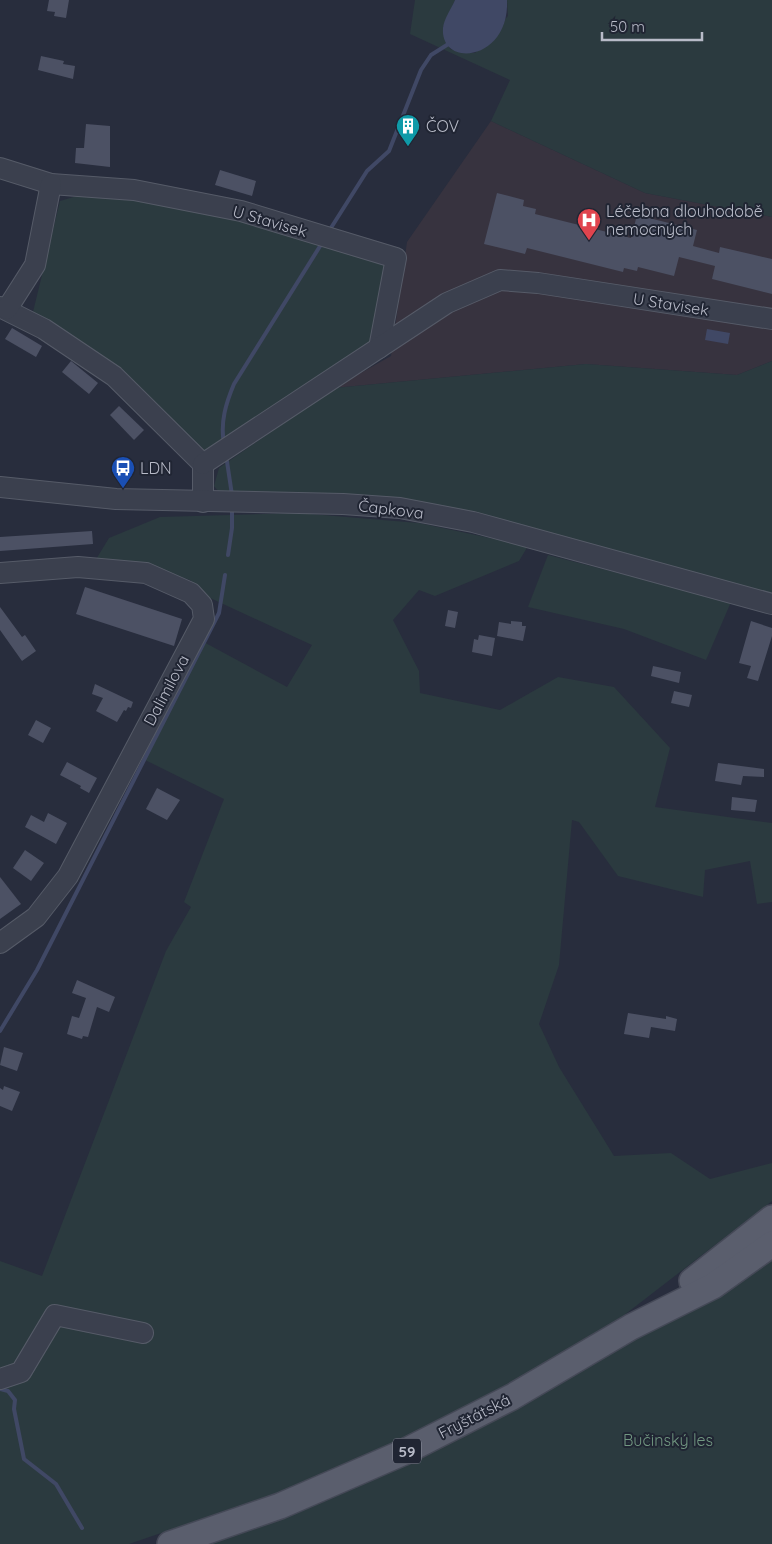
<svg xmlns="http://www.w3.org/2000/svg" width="772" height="1544" font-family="Quicksand,sans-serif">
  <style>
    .medical { fill: #37333f }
    .green { fill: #2b3a3f }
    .water { fill: #404865 }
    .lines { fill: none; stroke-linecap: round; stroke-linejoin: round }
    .stream { stroke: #404865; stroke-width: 4 }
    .building { fill: #4c5164 }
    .minor-casing { stroke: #565b68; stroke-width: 22 }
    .major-casing { stroke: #454957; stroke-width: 28 }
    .minor { stroke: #3b404e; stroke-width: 20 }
    .major { stroke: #5a5e6d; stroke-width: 25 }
    .labels { text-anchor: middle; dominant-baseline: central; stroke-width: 4; stroke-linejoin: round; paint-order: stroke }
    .shield { fill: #202533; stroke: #8a8e9b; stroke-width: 1 }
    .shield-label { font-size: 15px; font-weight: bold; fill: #b8bbc8 }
    .poi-label { font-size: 16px; fill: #b8bbc8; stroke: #202533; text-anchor: start }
    .street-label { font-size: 16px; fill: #b8bbc8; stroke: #202533 }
    .park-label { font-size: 16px; fill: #719781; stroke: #202533 }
  </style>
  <rect width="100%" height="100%" fill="#282d3d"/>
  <polygon class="medical" points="491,121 645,193 772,217 772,361 737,375 586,364 334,388 391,356 407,242"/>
  <g class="green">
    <polygon points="415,0 455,0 443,28 450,49 464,53 475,53 508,16 507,0 772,0 772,217 645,193 491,121 510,80 410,34"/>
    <polygon points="94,191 240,218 387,262 373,344 207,454 119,372 33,312 60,201"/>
    <polygon points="772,361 772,598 446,508 223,497 214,486 219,468 334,388 586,364 737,375"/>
    <polygon points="299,513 419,523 528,546 519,561 435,596 419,590 393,620 419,671 420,693 500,710 558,677 614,687 670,748 655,807 772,823 772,902 757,904 750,861 705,870 703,897 618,876 579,822 572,820 559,965 539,1024 559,1067 614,1156 671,1153 710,1179 772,1163 772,1201 623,1316 505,1386 396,1442 275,1494 129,1544 0,1544 0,1261 42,1276 166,951 191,907 184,902 224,799 139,757 200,640 287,687 312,645 208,597 190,580 141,565 95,561 109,538 160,517"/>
    <polygon points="548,555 731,602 706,660 624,629 528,607"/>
    <polygon points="772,1260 772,1544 210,1544 285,1518 407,1465 518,1408 637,1338 719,1297"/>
  </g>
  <g class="water">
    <path d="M455,0H507C510,61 440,69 443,28C444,19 451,9 455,0Z"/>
    <polygon points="707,329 730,333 728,344 705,340"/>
  </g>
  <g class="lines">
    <g class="stream">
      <polyline points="329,231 367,171 389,151 421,70 431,55 450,43"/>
      <path d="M224,444C220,422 226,403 234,384L322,243"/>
      <polyline points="226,455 232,495"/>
      <polyline points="228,555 232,528 232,507"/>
      <polyline points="0,1031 37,970 219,613 225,575"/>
      <polyline points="0,1389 8,1391 15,1400 14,1409 24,1459 56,1484 82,1528"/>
    </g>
  </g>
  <g class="building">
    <polygon points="49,0 69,0 66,18 54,16 55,12 47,11"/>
    <polygon points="41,56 64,61 63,64 75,66 73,79 38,70"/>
    <polygon points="86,124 110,126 110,167 75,163 76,148 84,148"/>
    <polygon points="220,170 256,181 252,196 215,185"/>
    <polygon points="497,193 524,200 523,206 536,209 535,214 631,238 637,215 697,230 693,246 719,253 720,247 772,259 772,294 712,279 715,266 679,257 674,276 638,267 637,271 624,268 623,272 527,248 525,254 484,244"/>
    <polygon points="12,328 42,346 36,357 5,339"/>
    <polygon points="71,361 98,383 89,394 62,372"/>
    <polygon points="119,406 144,430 134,440 110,415"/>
    <polygon points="92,531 93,544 0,551 0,537"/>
    <polygon points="85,587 182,619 174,646 76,614"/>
    <polygon points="0,607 22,637 25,635 36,651 22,661 0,630"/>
    <polygon points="448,610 458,612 455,628 445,626"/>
    <polygon points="511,621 522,622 522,626 526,626 523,641 497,636 499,622 511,624"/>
    <polygon points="751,621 772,628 772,636 758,681 747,678 751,666 739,663"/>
    <polygon points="479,635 495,638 492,656 472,652 474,639 478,640"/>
    <polygon points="653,666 681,672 679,683 651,676"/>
    <polygon points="95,684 133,702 131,708 128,707 126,711 124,710 117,722 96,711 103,698 92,694"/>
    <polygon points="674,691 692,695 689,707 671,703"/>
    <polygon points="36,720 51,728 43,743 28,735"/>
    <polygon points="67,762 97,778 89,793 80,788 81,786 60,775"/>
    <polygon points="718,763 764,769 764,777 743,776 741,785 715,781"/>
    <polygon points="157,788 180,800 167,820 146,809"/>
    <polygon points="732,797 757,800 755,812 731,810"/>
    <polygon points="48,813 67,823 56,844 25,827 31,815 44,822"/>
    <polygon points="25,850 44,863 31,881 13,868"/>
    <polygon points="0,877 21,904 0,919"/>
    <polygon points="77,980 115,997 109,1012 97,1007 88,1037 83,1036 82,1039 67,1034 72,1016 79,1018 86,998 72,993"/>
    <polygon points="628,1013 666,1019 666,1016 677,1019 675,1031 651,1027 649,1038 624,1034"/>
    <polygon points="4,1047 23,1053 17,1071 0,1065"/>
    <polygon points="4,1086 20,1092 12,1111 0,1106 0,1088 3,1090"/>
  </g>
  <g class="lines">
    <g class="minor-casing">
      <g id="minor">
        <polyline points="0,168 51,184 134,190 241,211 396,258 379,348"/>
        <polyline points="0,307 44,329 114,376 203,464 203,502"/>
        <polyline points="7,309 35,265 51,184"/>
        <polyline points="203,464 447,303 500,280 538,283 772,319"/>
        <polyline points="0,487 116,499 343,504 400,508 473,522 772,604"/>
        <polyline points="0,573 78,567 146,573 191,593 202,605 204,619 68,876 36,917 0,943"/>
        <polyline points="0,1379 21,1372 55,1315 143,1333"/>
      </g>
    </g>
    <g class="major-casing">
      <g id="major">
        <polyline points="692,1281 772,1218"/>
        <polyline points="170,1544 280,1506 402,1453 512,1397 631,1327 713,1286 772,1244"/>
      </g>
    </g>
    <use href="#minor" class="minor"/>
    <use href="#major" class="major"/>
  </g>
  <defs>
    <g id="building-pin" transform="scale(1.25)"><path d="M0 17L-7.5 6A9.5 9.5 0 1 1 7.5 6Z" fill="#0f9aa8" stroke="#202533"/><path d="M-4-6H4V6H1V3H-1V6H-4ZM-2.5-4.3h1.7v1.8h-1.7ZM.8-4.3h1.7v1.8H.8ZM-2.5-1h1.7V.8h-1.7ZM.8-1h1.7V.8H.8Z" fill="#fff"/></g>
    <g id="hospital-pin" transform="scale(1.25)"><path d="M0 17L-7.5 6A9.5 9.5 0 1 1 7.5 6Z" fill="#e0444e" stroke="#202533"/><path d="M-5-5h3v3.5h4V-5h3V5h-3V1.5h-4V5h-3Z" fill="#fff"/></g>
    <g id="bus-pin" transform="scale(1.25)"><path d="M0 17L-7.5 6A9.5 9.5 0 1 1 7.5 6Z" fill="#1a4fb4" stroke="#202533"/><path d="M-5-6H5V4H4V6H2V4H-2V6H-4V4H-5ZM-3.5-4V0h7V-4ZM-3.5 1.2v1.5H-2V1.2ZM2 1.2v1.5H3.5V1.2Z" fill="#fff"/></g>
  </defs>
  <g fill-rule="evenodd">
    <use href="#building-pin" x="408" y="126"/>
    <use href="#hospital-pin" x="589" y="220"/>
    <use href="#bus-pin" x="123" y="468"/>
  </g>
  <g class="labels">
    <rect class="shield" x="393" y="1438.5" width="28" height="25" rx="4"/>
    <g class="shield-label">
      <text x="407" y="1451">59</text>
    </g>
    <g class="poi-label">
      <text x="426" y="126">ČOV</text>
      <text x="606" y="211">Léčebna dlouhodobě<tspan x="606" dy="18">nemocných</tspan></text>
      <text x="140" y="468">LDN</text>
    </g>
    <g class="street-label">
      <text transform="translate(270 221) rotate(16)">U Stavisek</text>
      <text transform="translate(671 304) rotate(9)">U Stavisek</text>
      <text transform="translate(391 509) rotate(7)">Čapkova</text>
      <text transform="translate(166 690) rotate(-62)">Dalimilova</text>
      <text transform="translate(474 1416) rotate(-27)">Fryštátská</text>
    </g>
    <g class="park-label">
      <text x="668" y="1440">Bučinský les</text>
    </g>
  </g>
  <path d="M602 32v8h100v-8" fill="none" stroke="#b8bbc8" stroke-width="2.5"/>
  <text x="610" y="32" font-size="15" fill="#b8bbc8" stroke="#202533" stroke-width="4" paint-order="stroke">50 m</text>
</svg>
